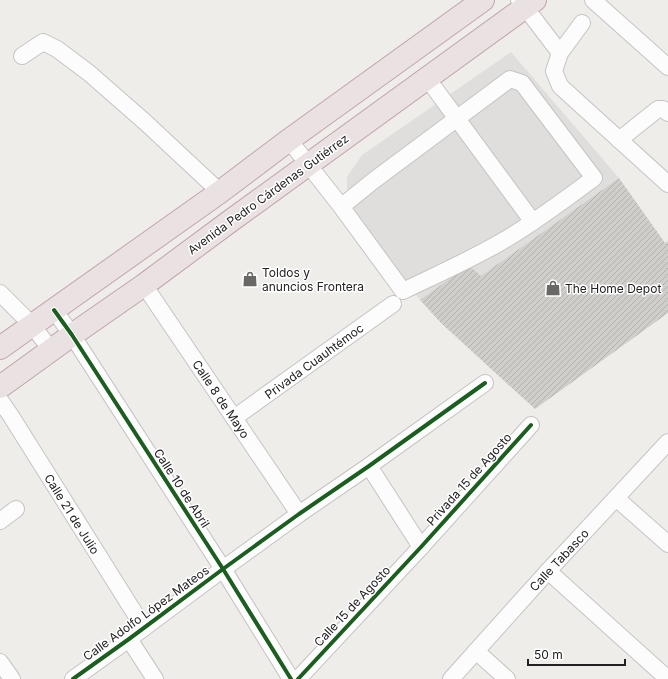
<svg xmlns="http://www.w3.org/2000/svg" width="668" height="679" font-family="Inter,sans-serif">
  <style>
    .parking { fill: #dfdedd }
    .building { fill: url(#building-hatch) }
    .lines { fill: none; stroke-linecap: round; stroke-linejoin: round }
    .minor-casing { stroke: #c5c4c2; stroke-width: 18 }
    .highway-casing { stroke: #c1a4ac; stroke-width: 24 }
    .minor { stroke: #fdfcfc; stroke-width: 16 }
    .highway { stroke: #eae1e2; stroke-width: 22 }
    .cycleway-casing { stroke: #fff; stroke-width: 6 }
    .cycleway { stroke: #1b5e20; stroke-width: 4 }
    .labels { text-anchor: middle; dominant-baseline: central; stroke-width: 3; stroke-linejoin: round; paint-order: stroke }
    .street-label { font-size: 12px; fill: #212121; stroke: #fff }
    .poi-label { font-size: 12px; fill: #212121; stroke: #fff; text-anchor: start }
  </style>
  <defs>
    <pattern id="building-hatch" width="6" height="6" patternUnits="userSpaceOnUse"><rect width="6" height="6" fill="#d0cecb"/><path d="M-1 1l2-2M0 6l6-6M5 7l2-2" fill="none" stroke="#b2b1ae"/></pattern>
  </defs>
  <rect width="100%" height="100%" fill="#efedea"/>
  <polygon class="parking" points="511,52 619,178 481,276 469,265 420,300 347,202 347,177 362,155"/>
  <polygon class="building" points="619,178 665,243 668,241 668,313 535,409 441,323 420,300 469,265 481,276"/>
  <g class="lines">
    <g class="minor-casing">
      <g id="minor">
        <polyline points="519,0 525,7 560,53 554,71 560,86 668,184"/>
        <polyline points="593,0 668,67"/>
        <polyline points="560,53 582,23"/>
        <polyline points="22,56 43,42 57,49 89,73 145,122 220,192"/>
        <polyline points="427,78 533,222"/>
        <path d="M289,140L340,205L403,291C436,275 470,260 501,242C534,223 564,200 594,178L522,83L510,79L373,181L347,202L340,205"/>
        <polyline points="619,140 658,109 663,109 668,113"/>
        <polyline points="144,285 299,514"/>
        <polyline points="0,293 32,325 51,350"/>
        <polyline points="54,310 72,335 223,569 291,679"/>
        <polyline points="0,400 11,416 144,628"/>
        <polyline points="234,418 393,304"/>
        <polyline points="369,466 421,547"/>
        <polyline points="616,498 668,544"/>
        <polyline points="0,521 16,509"/>
        <polyline points="548,571 668,679"/>
        <polyline points="129,639 155,679"/>
        <polyline points="476,651 507,679"/>
        <polyline points="0,662 12,679"/>
        <polyline points="73,679 129,639 223,569 299,514 369,466 485,383"/>
        <polyline points="298,679 421,547 531,425"/>
        <polyline points="451,679 548,571 668,442"/>
      </g>
    </g>
    <g class="highway-casing">
      <g id="highway">
        <polyline points="0,348 220,192 289,140 483,0"/>
        <polyline points="0,387 72,335 144,285 229,222 535,0"/>
      </g>
    </g>
    <use href="#minor" class="minor"/>
    <use href="#highway" class="highway"/>
    <g class="cycleway-casing">
      <g id="cycleway">
        <polyline points="54,310 72,335 223,569 291,679"/>
        <polyline points="73,679 129,639 223,569 299,514 369,466 485,383"/>
        <polyline points="298,679 421,547 531,425"/>
      </g>
    </g>
    <use href="#cycleway" class="cycleway"/>
  </g>
  <defs>
    <g id="shop-bare" transform="scale(1.2)"><path d="M-5-2.5h2.3a2.7 3.5 0 0 1 5.4 0H5L5.5 6h-11ZM-1.5-2.5h3a1.5 2.3 0 0 0-3 0Z" fill="#696867" stroke="#fff" stroke-width="2.5" paint-order="stroke"/></g>
  </defs>
  <g fill-rule="evenodd">
    <use href="#shop-bare" x="250" y="279"/>
    <use href="#shop-bare" x="553" y="288"/>
  </g>
  <g class="labels">
    <g class="street-label">
      <text transform="translate(268 194) rotate(-36)">Avenida Pedro Cárdenas Gutiérrez</text>
      <text transform="translate(314 361) rotate(-36)">Privada Cuauhtémoc</text>
      <text transform="translate(221 399) rotate(56)">Calle 8 de Mayo</text>
      <text transform="translate(469 479) rotate(-48)">Privada 15 de Agosto</text>
      <text transform="translate(182 488) rotate(57)">Calle 10 de Abril</text>
      <text transform="translate(72 514) rotate(58)">Calle 21 de Julio</text>
      <text transform="translate(559 560) rotate(-47)">Calle Tabasco</text>
      <text transform="translate(352 606) rotate(-47)">Calle 15 de Agosto</text>
      <text transform="translate(146 613) rotate(-36)">Calle Adolfo López Mateos</text>
    </g>
    <g class="poi-label">
      <text x="262" y="272">Toldos y<tspan x="262" dy="14">anuncios Frontera</tspan></text>
      <text x="565" y="288">The Home Depot</text>
    </g>
  </g>
  <path d="M528 659v6h97v-6" fill="none" stroke="#212121" stroke-width="2"/>
  <text x="534" y="659" font-size="12" fill="#212121" stroke="#ffffff" stroke-width="3" paint-order="stroke">50 m</text>
</svg>
